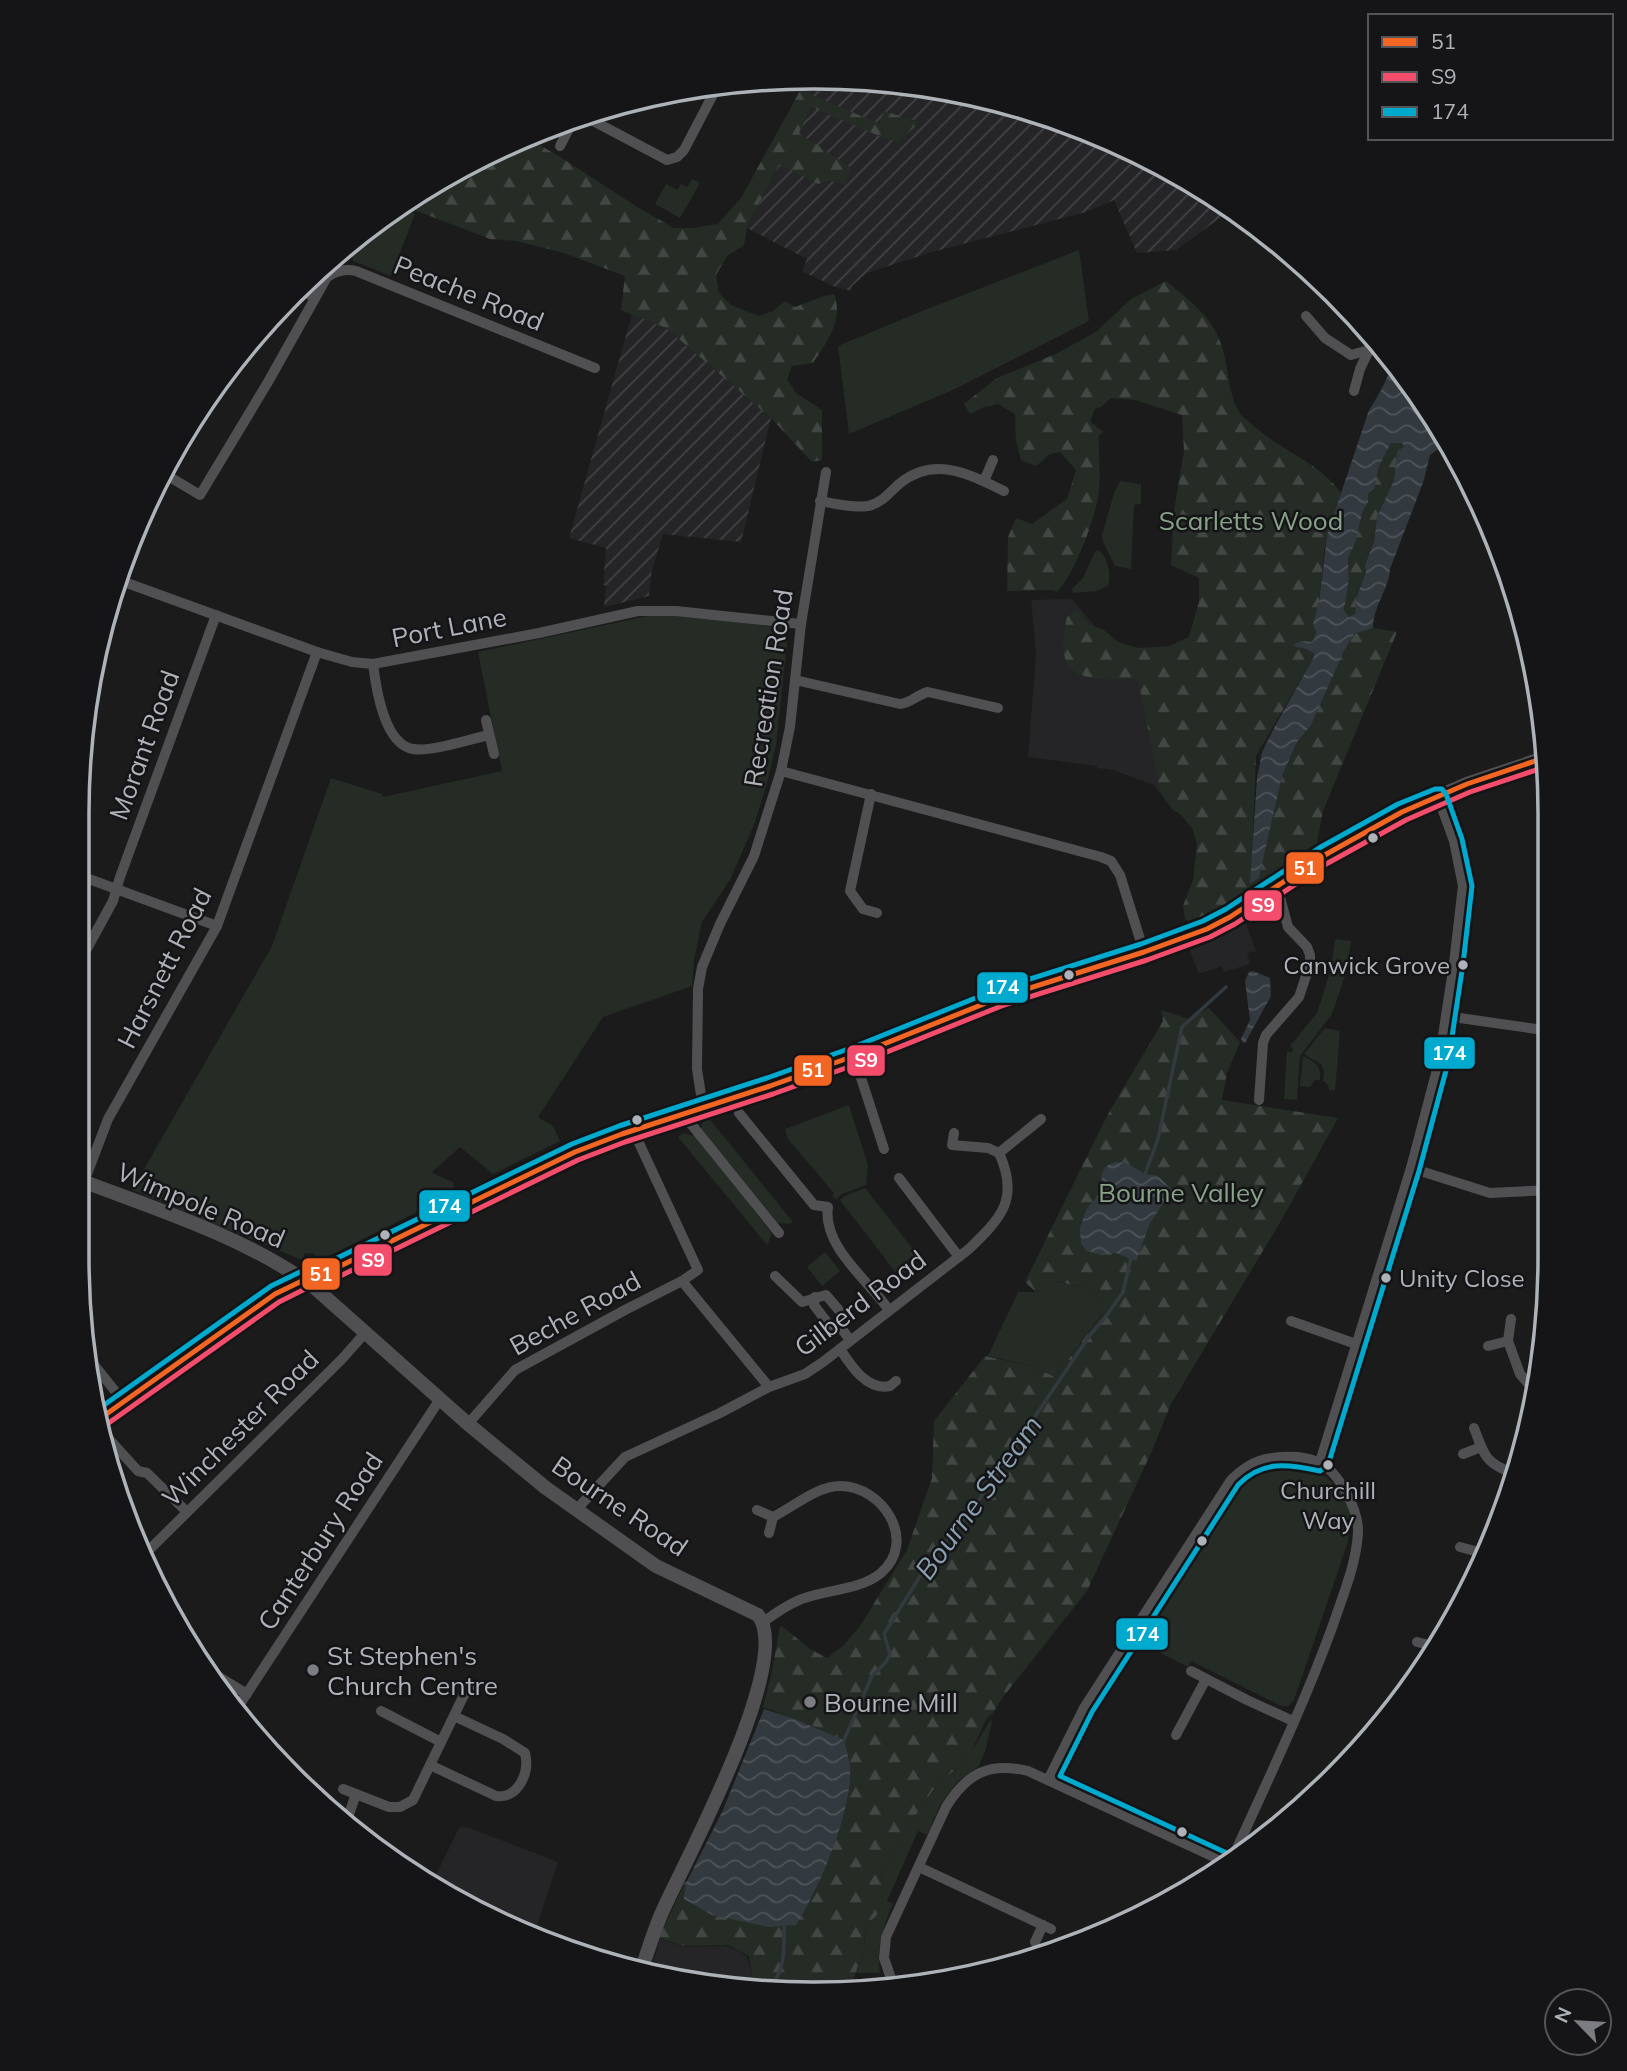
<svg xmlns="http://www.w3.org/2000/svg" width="1627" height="2071" font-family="Mulish,sans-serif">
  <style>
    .built { fill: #252527 }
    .industrial { fill: url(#industrial-furrows) }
    .green { fill: #252b25 }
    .forest { fill: url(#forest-firs) }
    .water { fill: url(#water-waves); fill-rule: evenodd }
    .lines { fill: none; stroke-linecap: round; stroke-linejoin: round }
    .stream { stroke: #333a3f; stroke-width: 3.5 }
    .minor { stroke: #505053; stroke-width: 10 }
    .tertiary { stroke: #505053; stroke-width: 14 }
    .bus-1-casing { stroke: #151517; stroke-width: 10 }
    .bus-2-casing { stroke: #151517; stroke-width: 10 }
    .bus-3-casing { stroke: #151517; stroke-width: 10 }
    .bus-1 { stroke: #f26522; stroke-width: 5 }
    .bus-2 { stroke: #f44d6c; stroke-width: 5 }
    .bus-3 { stroke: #00a9ce; stroke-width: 5 }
    .bus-dot { fill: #aeb2b9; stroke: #151517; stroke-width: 2.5 }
    .poi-dot { fill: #7b7d82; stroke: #151517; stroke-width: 2.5 }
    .labels { text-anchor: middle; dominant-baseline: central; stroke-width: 5; stroke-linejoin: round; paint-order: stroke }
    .bus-label { font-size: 24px; fill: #aeb2b9; stroke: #151517; text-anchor: end }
    .street-label { font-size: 26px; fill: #aeb2b9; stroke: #151517 }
    .park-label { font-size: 26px; fill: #88a288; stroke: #151517 }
    .poi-label { font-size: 26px; fill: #aeb2b9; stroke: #151517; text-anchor: start }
    .water-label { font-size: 28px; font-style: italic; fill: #8a9fb0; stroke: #151517 }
    .rim { fill: none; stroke: #aeb2b9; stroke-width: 3.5 }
    .line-badge { stroke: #151517; stroke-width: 2.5 }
    .badge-label { font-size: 19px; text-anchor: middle; font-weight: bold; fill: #fff }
  </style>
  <defs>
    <pattern id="industrial-furrows" width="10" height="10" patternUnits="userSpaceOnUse" patternTransform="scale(1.75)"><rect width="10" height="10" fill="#252527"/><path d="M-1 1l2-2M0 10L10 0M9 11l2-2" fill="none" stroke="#424244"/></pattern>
    <pattern id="forest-firs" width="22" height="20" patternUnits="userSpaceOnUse" patternTransform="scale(1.75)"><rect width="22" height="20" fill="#252b25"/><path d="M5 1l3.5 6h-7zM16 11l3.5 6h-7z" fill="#424743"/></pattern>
    <pattern id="water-waves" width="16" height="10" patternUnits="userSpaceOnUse" patternTransform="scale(1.75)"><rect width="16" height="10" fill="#333a3f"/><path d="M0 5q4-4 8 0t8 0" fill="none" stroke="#4e5459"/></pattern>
  </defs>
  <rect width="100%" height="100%" fill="#1b1b1b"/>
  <g class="built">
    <polygon points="1072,599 1093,624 1089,666 1144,673 1192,828 1180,814 1172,809 1154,785 1113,770 1097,768 1097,766 1028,757 1036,654 1031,600"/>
    <polygon points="1243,915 1256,951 1247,953 1250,964 1224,972 1222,966 1199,974 1187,943"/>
    <polygon points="464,1826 558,1862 535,1932 446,1896 443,1894 447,1886 441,1883 437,1882 434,1887 431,1885 459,1828"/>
    <polygon points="660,1939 684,1947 728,1946 747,1956 753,1979 751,1986 650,1973"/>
  </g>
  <g class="industrial">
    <polygon points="861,79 1004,102 1139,153 1231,210 1176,250 1137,253 1114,200 1086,212 932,252 867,273 852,286 851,291 833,286 802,271 807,259 747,228 779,163 811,80"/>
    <polygon points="632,314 666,328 771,418 741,542 663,534 652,570 649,596 604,607 606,586 603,585 606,548 569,538"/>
  </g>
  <g class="green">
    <polygon points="692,179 700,183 680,218 655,204 666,184 677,190 681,184 687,187"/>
    <polygon points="400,208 415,214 391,276 353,261 350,244"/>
    <polygon points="1079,250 1089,321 955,389 849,434 838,346 922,311"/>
    <polygon points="1120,481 1141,484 1141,504 1134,505 1131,569 1115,566 1103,542 1102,535 1114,493"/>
    <path d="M1099,550C1108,558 1112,575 1108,586L1096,591L1073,593L1072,589L1083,578L1094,554L1096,551Z"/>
    <polygon points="657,614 696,615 779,628 786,631 787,643 776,746 767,783 755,822 731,878 702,922 694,960 692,986 603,1017 538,1117 553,1126 560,1141 493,1174 460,1147 432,1172 434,1174 453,1182 455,1193 319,1261 314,1254 305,1253 302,1260 132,1190 272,946 331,778 382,794 383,797 502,771 478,652"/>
    <polygon points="1335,939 1351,941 1346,973 1332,1014 1300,1056 1297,1100 1284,1099 1287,1051 1292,1052 1293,1049 1290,1046 1317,1013 1331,969"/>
    <polygon points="1325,1028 1340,1031 1335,1091 1329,1090 1328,1085 1323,1081 1324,1072 1322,1065 1304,1054"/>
    <path d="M1303,1056C1315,1062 1322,1066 1320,1080H1315L1310,1087L1300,1086Z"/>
    <polygon points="849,1105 868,1165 866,1185 842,1194 836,1199 832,1196 834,1193 788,1139 785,1129"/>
    <polygon points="708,1117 793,1222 790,1224 776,1223 701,1131 703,1121"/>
    <polygon points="683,1133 698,1137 772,1234 767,1245 678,1137"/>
    <polygon points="865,1188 916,1253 905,1262 903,1282 840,1200 845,1196"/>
    <polygon points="825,1252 840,1271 822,1286 807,1267"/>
    <polygon points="1055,1281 1094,1290 1103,1313 1055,1377 1032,1366 988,1356 1018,1292 1036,1292"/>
    <path d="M1288,1463C1314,1467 1340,1480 1348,1508C1351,1518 1349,1532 1348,1542L1294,1700L1288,1706H1281L1191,1661L1188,1667L1133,1639L1230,1490C1248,1470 1261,1464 1288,1463Z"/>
    <path d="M991,1719L992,1721L986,1749L979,1766L958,1781L940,1805L927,1835L918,1831L887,1901L893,1904C883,1927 876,1948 880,1973H856L864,1949L865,1931L870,1922L877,1915L888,1883L880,1880L889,1858L904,1832L937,1784L959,1767L971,1752Z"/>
  </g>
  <g class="forest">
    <path d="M806,80H811L807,93L880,124L884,111L919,122L899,143L877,135L811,107L799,133L851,168L844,184L828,181L818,184L779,164L747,227L744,245L727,256L716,275L719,293L731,305L759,316L773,311L785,301L795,307L824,296L834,294C844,320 827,342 813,363L792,366L787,379L796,393L822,410V460L812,462L771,418L666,328L621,310L625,276L564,253L517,241L490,239L404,206L440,180L528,138L560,157L639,208L674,228H693L718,224L741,198Z"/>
    <path d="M1166,281C1191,302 1214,317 1223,350C1229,371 1228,394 1240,413C1244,419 1251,423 1256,428C1284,452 1320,463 1341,493L1327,535L1324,552L1319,602L1313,624L1317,635L1314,642L1302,641L1303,648L1314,653V657L1256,756L1251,883L1259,878L1282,776L1297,742L1311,725L1344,651L1354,634L1373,628L1397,632L1323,811L1316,848L1225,909L1194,924L1185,919L1183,906L1193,880L1197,844L1192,828L1180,814L1172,809L1160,790L1138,679C1086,680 1051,682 1067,617L1077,610L1089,624L1104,630L1118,642L1138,648L1169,646L1189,637L1199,602V578L1171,565L1174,511L1184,451L1182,415L1135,400L1111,398L1101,407L1095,409L1090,421L1103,432L1099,436C1098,454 1101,473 1099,491C1096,517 1075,574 1057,592L1052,590L1007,591L1008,537L1016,518L1032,524L1067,499L1076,470L1060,452L1050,454L1036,466L1021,460L1016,440L1015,414L998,404L984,407L970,414L964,404L997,378L1058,353L1096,332L1131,299Z"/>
    <polygon points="1391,443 1402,443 1404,447 1397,452 1394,480 1377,517 1374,542 1365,565 1366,572 1356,599 1355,614 1349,617 1344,610 1349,579 1348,558 1356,541 1362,513 1368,502 1368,494 1374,488 1379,466"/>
    <polygon points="1209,1008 1240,1042 1227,1073 1222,1100 1338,1118 1282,1219 1171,1404 1151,1453 1087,1591 1003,1697 993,1713 987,1718 971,1752 959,1767 937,1784 904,1832 889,1858 880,1880 888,1883 877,1915 870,1922 865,1931 864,1949 850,1989 814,1994 751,1986 753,1979 749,1956 728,1945 683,1946 659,1938 685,1882 811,1900 836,1838 846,1801 850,1768 818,1728 763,1707 772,1671 780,1626 787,1630 810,1649 827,1658 844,1645 860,1626 907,1550 932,1478 934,1421 985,1356 1032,1366 1055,1377 1103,1314 1094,1290 1056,1281 1036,1292 1025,1282 1108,1114 1163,1021 1161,1010 1189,1019"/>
  </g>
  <g class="water">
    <path d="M1380,346L1447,439L1441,447L1430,455L1424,480L1390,569C1389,589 1373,606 1373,628L1354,634L1344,651L1311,725L1297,742L1282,776L1259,878L1250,884L1257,778L1262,752L1275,726L1314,657V653L1303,648L1296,647L1294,644L1302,641L1314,642L1317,635L1313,624L1319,602L1327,535L1368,413C1374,401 1390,379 1389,367L1380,364ZM1391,443H1402L1404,447L1397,451L1394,480L1377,517L1374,542L1365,565L1366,572L1356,599L1355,614L1349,617L1344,610L1349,579L1348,558L1356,541L1362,513L1368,502V494L1374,489L1379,466Z"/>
    <polygon points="1253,971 1270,978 1271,996 1245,1043 1242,1042 1241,1039 1250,1020 1245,981 1249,972"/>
    <path d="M1116,1162L1126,1163L1145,1174L1158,1176L1172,1190L1150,1223L1136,1261L1116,1253L1098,1254L1087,1251L1081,1244L1080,1228L1086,1210L1103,1189C1100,1175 1101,1166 1116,1162Z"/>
    <path d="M764,1709L795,1719L844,1740C846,1749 849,1758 850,1767C853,1810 819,1889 796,1925L769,1927L712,1915L684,1899L686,1883L723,1810Z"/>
  </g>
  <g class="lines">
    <g class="stream">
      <polyline points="1145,1174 1158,1139 1182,1027 1226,987"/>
      <polyline points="844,1740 872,1676 886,1662 890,1654 884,1634 929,1562 976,1504 1090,1335 1107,1315 1123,1292 1131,1258"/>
      <path d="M769,1988C786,1970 784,1949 784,1926"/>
    </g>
    <g class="minor">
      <polyline points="582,115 667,160 677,157 684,150 719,83"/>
      <polyline points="560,146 575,117"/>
      <polyline points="300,289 315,298"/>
      <polyline points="1306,316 1325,338 1351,355 1369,350 1374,337"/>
      <polyline points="1354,391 1360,369 1369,350"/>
      <path d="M163,473L200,495L268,382L327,277C336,271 345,268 356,271L595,368"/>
      <polyline points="984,481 993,460"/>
      <path d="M820,501C835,504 853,508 868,506C882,503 889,493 899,484C934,455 969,474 1004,491"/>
      <polyline points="116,579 317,652 352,662 373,664 539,633 638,611 676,611 801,624"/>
      <path d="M373,664C376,688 384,744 413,749C432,752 470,739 489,735"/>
      <path d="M795,680L900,704C911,703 918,694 928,692L998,708"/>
      <polyline points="486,720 494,754"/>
      <polyline points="781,771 1101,857 1111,861 1120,875 1144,952"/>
      <polyline points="871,794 850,891 863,909 877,913"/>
      <polyline points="78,875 217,926"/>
      <polyline points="78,965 113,901 120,877 216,615"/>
      <polyline points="1446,1016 1536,1029 1549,1029"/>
      <polyline points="854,1056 884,1149"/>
      <polyline points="1259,1100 1263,1043 1266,1035 1299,997 1310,964 1310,955 1307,947 1288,927 1277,886"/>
      <polyline points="703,1108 697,1069 698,989 702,967 720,924 754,856 781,771 790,727 801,624 826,472"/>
      <path d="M739,1113L814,1205L828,1207C822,1246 868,1280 889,1310"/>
      <polyline points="683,1114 779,1233"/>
      <polyline points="633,1130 698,1270 682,1281 769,1387"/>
      <polyline points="999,1153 1041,1119"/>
      <polyline points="1411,1168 1490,1193 1550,1190"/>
      <polyline points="899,1178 959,1257"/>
      <polyline points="84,1182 108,1119 217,926 317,652"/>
      <polyline points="775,1276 802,1302 826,1295 843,1315 839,1325 850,1340"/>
      <polyline points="815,1297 814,1305 829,1325 839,1325"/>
      <polyline points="1511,1319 1508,1341 1520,1374 1537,1394"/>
      <polyline points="1291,1321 1356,1344"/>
      <polyline points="1488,1346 1508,1341"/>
      <path d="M840,1349C851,1366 867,1391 890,1386L896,1381"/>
      <polyline points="91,1361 123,1401"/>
      <polyline points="468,1424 515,1370 625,1310 682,1281"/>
      <path d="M1474,1428C1485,1456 1484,1462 1514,1474"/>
      <polyline points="100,1429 138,1471 147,1473 187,1512"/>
      <polyline points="1463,1454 1481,1447"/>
      <polyline points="1320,1462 1411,1168 1439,1062 1454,963 1463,886 1454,841 1438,797"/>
      <path d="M576,1510L625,1457L720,1413L769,1387L805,1374L823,1362L969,1249C1001,1218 1020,1199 999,1153L988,1148L952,1145L954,1133"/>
      <polyline points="757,1510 773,1517"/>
      <polyline points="1460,1547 1486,1554"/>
      <polyline points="146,1553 342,1359 365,1333"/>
      <path d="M763,1622C773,1615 784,1607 795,1602C821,1589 858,1592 881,1573C918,1541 883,1486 840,1486C817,1486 793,1507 773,1517L769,1533"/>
      <polyline points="1417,1642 1437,1647"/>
      <polyline points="1191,1671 1247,1700 1293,1721"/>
      <polyline points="211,1672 247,1694"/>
      <polyline points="238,1707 440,1399"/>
      <polyline points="381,1711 441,1742"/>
      <polyline points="1176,1735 1206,1679"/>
      <path d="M430,1765L496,1796C518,1799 530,1773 525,1753L503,1739L454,1716"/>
      <path d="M1048,1780L1084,1708L1231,1480C1252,1459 1268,1456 1298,1457C1304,1458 1312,1459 1318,1462C1339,1471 1359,1511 1358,1533C1356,1565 1343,1595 1333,1625C1304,1705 1267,1782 1232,1859"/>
      <polyline points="343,1789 389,1807 400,1807 413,1800 463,1697 470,1687"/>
      <polyline points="347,1820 356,1794"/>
      <polyline points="919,1867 1051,1929"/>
      <polyline points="1035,1942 1043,1925"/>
      <path d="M893,1984L884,1958L886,1937L946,1807C967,1773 989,1762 1028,1771L1227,1863"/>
    </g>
    <g class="tertiary">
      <path d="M77,1179C158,1210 243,1236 314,1287L468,1424L546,1488L656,1566L758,1615C794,1661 686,1859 663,1910C654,1930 648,1951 641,1971"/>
      <polyline points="98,1420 275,1294 304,1280 330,1271 575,1152 622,1134 770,1086 854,1056 1001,997 1144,952 1207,929 1230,917 1323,856 1402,812 1467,784 1547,757"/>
    </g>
    <g class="bus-1-casing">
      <polyline id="bus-1" points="98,1420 275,1294 304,1280 330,1271 575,1152 622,1134 770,1086 854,1056 1001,997 1144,952 1207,929 1230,917 1323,856 1402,812 1467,784 1547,757"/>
    </g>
    <g class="bus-2-casing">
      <polyline id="bus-2" points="103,1427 279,1302 307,1288 334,1279 578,1160 625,1142 773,1094 857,1064 1004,1005 1147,960 1210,937 1235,924 1328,863 1406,820 1470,792 1548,766"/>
    </g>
    <g class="bus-3-casing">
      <path id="bus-3" d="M97,1410L271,1286L300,1272L327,1263L572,1144L619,1126L767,1078L851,1048L998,989L1141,944L1203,921L1226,909L1319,848L1398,804L1435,789H1442L1446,794L1462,839L1472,886L1463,964L1448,1063L1419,1171L1328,1465L1320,1471C1288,1464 1262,1460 1238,1485L1092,1712L1060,1776L1231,1855"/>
    </g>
    <use href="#bus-1" class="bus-1"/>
    <use href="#bus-2" class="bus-2"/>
    <use href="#bus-3" class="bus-3"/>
  </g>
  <g class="bus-dot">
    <circle cx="1373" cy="838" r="6"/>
    <circle cx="1463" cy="965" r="6"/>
    <circle cx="1069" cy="975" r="6"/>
    <circle cx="637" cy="1120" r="6"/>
    <circle cx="385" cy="1235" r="6"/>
    <circle cx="1386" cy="1278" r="6"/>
    <circle cx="1328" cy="1465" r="6"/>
    <circle cx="1202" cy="1541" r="6"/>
    <circle cx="1182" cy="1832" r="6"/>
  </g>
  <g class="poi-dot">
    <circle cx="313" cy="1670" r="7"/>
    <circle cx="810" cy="1702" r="7"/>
  </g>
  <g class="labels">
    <g class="bus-label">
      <text x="1450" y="965">Canwick Grove</text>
      <text x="1399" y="1278" text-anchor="start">Unity Close</text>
      <text x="1328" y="1490" text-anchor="middle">Churchill<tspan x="1328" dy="30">Way</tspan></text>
    </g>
    <g class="street-label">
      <text transform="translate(469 293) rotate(22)">Peache Road</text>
      <text transform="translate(449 627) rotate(-11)">Port Lane</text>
      <text transform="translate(768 688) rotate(-81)">Recreation Road</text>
      <text transform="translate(144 745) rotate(-70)">Morant Road</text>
      <text transform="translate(164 968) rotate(-63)">Harsnett Road</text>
      <text transform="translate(201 1205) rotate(23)">Wimpole Road</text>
      <text transform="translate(860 1303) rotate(-37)">Gilberd Road</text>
      <text transform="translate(575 1313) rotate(-29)">Beche Road</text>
      <text transform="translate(240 1428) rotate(-45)">Winchester Road</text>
      <text transform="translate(620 1506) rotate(34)">Bourne Road</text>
      <text transform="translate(320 1541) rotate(-57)">Canterbury Road</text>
    </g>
    <g class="park-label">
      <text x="1251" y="520">Scarletts Wood</text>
      <text x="1181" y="1192">Bourne Valley</text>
    </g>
    <g class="poi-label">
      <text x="327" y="1655">St Stephen's<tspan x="327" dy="30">Church Centre</tspan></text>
      <text x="824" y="1702">Bourne Mill</text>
    </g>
    <g class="water-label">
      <text transform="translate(978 1497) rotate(-54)">Bourne Stream</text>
    </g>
  </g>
  <path d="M0 0H1627V2071H0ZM813 89H814A724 724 0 0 1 1538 813V1258A724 724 0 0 1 814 1982H813A724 724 0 0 1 89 1258V813A724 724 0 0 1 813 89Z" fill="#151517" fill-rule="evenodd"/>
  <path class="rim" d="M813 89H814A724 724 0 0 1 1538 813V1258A724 724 0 0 1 814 1982H813A724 724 0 0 1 89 1258V813A724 724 0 0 1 813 89Z"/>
  <g class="line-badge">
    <rect x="1285" y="851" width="40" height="34" rx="7" fill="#f26522"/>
    <rect x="1243" y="889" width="40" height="33" rx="7" fill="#f44d6c"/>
    <rect x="976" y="971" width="53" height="33" rx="7" fill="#00a9ce"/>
    <rect x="1423" y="1036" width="53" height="34" rx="7" fill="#00a9ce"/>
    <rect x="846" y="1044" width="40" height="33" rx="7" fill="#f44d6c"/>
    <rect x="793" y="1054" width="40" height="33" rx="7" fill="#f26522"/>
    <rect x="418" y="1189" width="53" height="34" rx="7" fill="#00a9ce"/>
    <rect x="353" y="1243" width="40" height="34" rx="7" fill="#f44d6c"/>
    <rect x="301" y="1257" width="40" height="34" rx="7" fill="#f26522"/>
    <rect x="1115" y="1617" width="54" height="34" rx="7" fill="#00a9ce"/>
  </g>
  <g class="badge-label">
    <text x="1305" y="875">51</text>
    <text x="1263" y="912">S9</text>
    <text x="1002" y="994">174</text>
    <text x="1449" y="1060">174</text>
    <text x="866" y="1067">S9</text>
    <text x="813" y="1077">51</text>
    <text x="444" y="1213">174</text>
    <text x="373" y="1267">S9</text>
    <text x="321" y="1281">51</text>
    <text x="1142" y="1641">174</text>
  </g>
  <rect x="1368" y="14" width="245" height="126" fill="#151517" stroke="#525458" stroke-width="2"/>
  <rect x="1382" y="37" width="35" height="10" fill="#f26522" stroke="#525458" stroke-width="2"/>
  <text x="1431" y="49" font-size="21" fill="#aeb2b9">51</text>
  <rect x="1382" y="72" width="35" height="10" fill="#f44d6c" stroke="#525458" stroke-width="2"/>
  <text x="1431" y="84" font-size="21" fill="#aeb2b9">S9</text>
  <rect x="1382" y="107" width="35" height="10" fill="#00a9ce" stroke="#525458" stroke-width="2"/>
  <text x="1431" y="119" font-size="21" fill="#aeb2b9">174</text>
  <g transform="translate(1578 2022) rotate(295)"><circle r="33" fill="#151517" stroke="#525458" stroke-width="2"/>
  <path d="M0-5L12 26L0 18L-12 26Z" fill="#7b7d82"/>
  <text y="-10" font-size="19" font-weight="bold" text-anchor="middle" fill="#aeb2b9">N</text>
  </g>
</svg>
